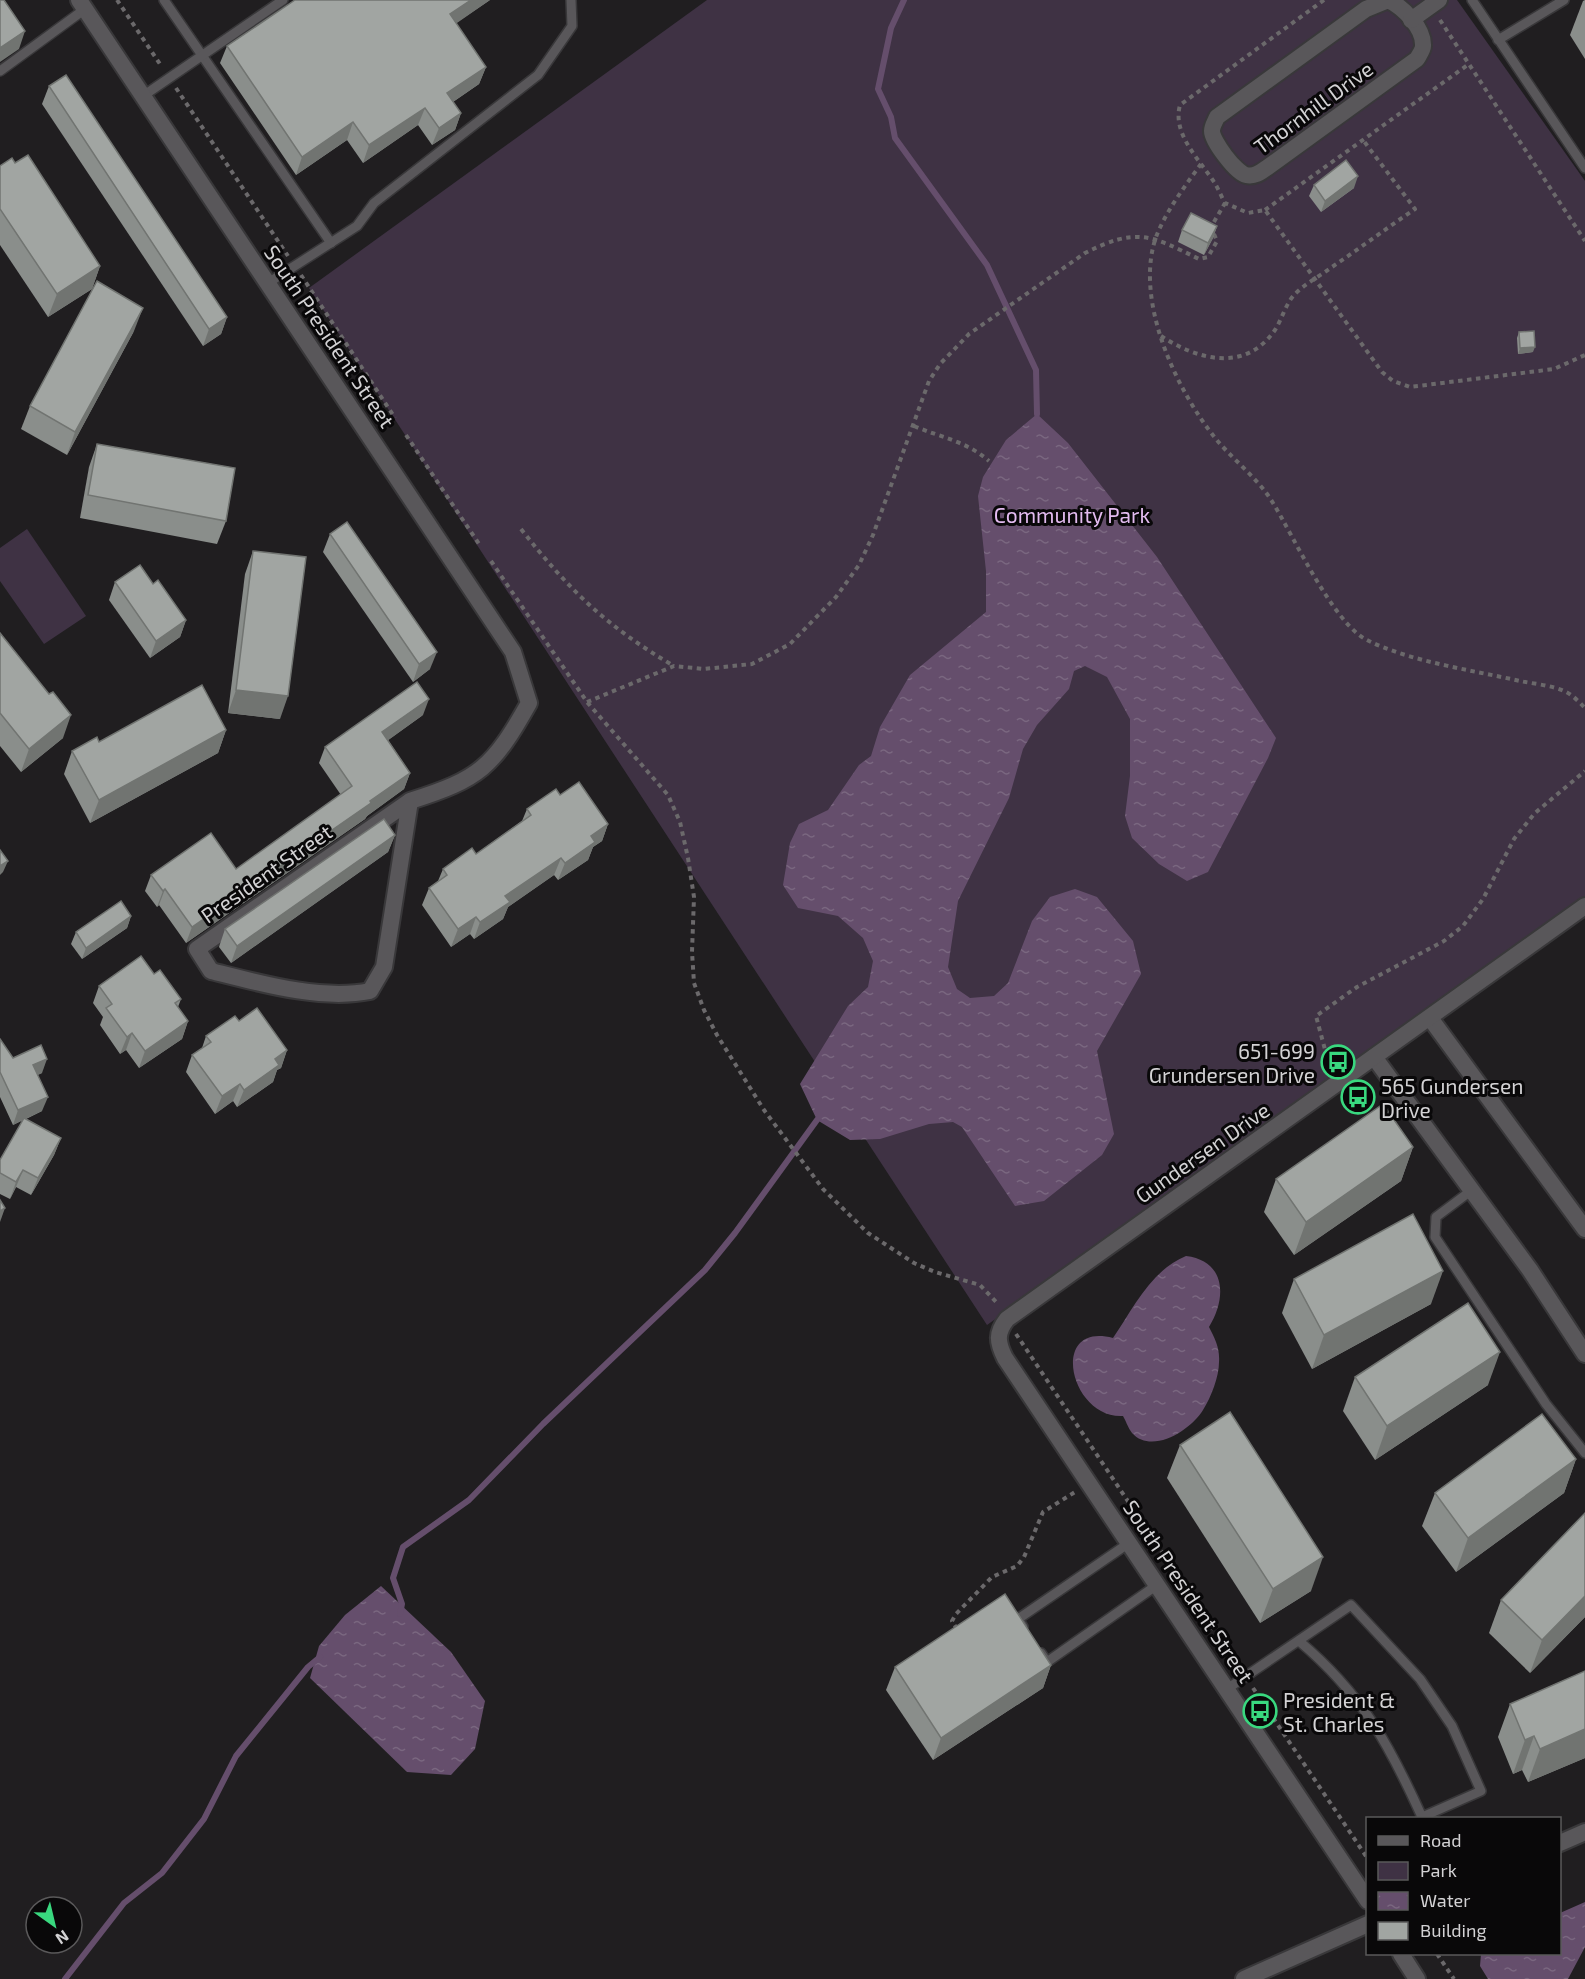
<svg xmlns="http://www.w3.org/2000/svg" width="1585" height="1979" font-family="'Exo 2',sans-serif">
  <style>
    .green { fill: #3f3244 }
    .water { fill: url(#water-ripples) }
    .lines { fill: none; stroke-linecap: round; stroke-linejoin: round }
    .stream { stroke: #654e6c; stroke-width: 6 }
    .service-casing { stroke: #39383a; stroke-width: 12 }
    .minor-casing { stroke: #39383a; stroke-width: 20 }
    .tertiary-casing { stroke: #39383a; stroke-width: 20 }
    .path { stroke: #6b696b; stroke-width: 4; stroke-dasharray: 4.5 4.5; stroke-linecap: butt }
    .service { stroke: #59575a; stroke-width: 9 }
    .minor { stroke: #59575a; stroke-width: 16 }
    .tertiary { stroke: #59575a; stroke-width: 16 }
    .wall { fill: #8a8e8b }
    .shaded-wall { fill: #717471 }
    .building { fill: #a1a5a2; stroke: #717471; stroke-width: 1.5 }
    .labels { text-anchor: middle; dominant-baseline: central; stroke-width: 6; stroke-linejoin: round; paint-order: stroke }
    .street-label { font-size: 21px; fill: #d3d2d4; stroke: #090809 }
    .park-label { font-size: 21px; fill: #e3bbf0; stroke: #090809 }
    .poi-label { font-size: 21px; fill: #d3d2d4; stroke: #090809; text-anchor: start }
  </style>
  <defs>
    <pattern id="water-ripples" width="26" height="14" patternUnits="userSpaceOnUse" patternTransform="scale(1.5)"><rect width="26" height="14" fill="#654e6c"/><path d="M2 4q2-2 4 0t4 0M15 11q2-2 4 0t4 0" fill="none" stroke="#7a6780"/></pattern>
  </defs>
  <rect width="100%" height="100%" fill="#201e20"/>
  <g class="green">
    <polygon points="707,0 1457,0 1585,181 1585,903 987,1325 309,288"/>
    <polygon points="27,529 86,616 44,644 0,581 0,548"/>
  </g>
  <g class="water">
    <polygon points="1037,414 1068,443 1157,557 1276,738 1268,758 1208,872 1187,881 1159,864 1132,838 1125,816 1130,776 1130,719 1107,677 1085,666 1074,671 1069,689 1037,725 1023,749 1009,798 958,901 948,967 957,989 970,998 994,996 1008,983 1032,921 1050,897 1075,889 1097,897 1133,941 1141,974 1097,1051 1114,1134 1102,1155 1044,1201 1015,1206 962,1127 953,1122 929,1124 880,1139 850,1140 817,1120 800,1084 848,1006 868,987 873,961 863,938 838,916 798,908 783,885 790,843 799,824 828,810 859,765 871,756 880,727 910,675 986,612 986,571 978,496 983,477 1006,440"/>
    <path d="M1186,1256C1226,1261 1227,1298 1209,1327C1215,1339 1220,1348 1219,1362C1219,1377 1211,1397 1203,1410C1191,1430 1152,1455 1132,1433C1128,1428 1126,1421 1123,1416C1070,1419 1048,1321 1113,1338C1133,1309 1151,1270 1186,1256Z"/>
    <polygon points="381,1586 451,1652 485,1701 475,1749 451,1775 407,1772 310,1678 319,1646 345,1615"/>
    <polygon points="1585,1902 1585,1947 1568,1979 1488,1979 1480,1966 1481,1954 1560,1954 1560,1913"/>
  </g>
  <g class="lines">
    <g class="stream">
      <polyline points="904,0 891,28 878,89 891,117 895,138 987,265 1036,370 1037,414"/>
      <polyline points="400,1614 402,1604 393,1578 403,1547 469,1500 543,1424 705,1270 735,1233 817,1120"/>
      <polyline points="65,1979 124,1903 162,1873 204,1819 236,1756 308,1667 320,1657"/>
    </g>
    <g class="service-casing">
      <g id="service">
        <polyline points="164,0 331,243"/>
        <polyline points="1472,0 1585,168"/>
        <polyline points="1498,40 1564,0"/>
        <polyline points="0,71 85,9"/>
        <polyline points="143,96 283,0"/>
        <polyline points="268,283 357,226 374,203 538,75 572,26 571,0"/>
        <polyline points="1472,1190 1436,1217 1435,1237 1546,1404 1585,1453"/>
        <polyline points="1023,1627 1018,1619 1129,1543"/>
        <polyline points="1041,1653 1047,1662 1157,1585"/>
        <path d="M1227,1689L1351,1605L1420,1679L1452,1726L1481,1791L1422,1817C1389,1744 1362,1694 1299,1641"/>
      </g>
    </g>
    <g class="minor-casing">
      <g id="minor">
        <path d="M79,0L513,652L529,703C493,767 480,779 410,801L384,967L370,991C321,1001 259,983 211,971L197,949L410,801"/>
        <path d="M1388,0C1403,7 1424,28 1423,46C1423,50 1419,55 1417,59L1268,167C1261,172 1255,177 1246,175C1236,173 1212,141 1212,131C1212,126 1215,122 1217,117L1366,9Z"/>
        <polyline points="1411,20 1439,0"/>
        <polyline points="1430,1018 1585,1229"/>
        <polyline points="1374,1057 1530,1270 1585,1354"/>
        <path d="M1368,1901L1005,1358C997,1342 996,1333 1007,1319L1585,906"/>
        <polyline points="1401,1954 1417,1979"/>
      </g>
    </g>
    <g class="tertiary-casing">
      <g id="tertiary">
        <polyline points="1560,1843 1585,1832"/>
        <polyline points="1244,1979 1368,1924"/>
      </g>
    </g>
    <g class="path">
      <polyline points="117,0 162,67"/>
      <path d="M1324,0L1180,105C1172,134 1199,159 1214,182C1218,188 1221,196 1225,203L1248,213L1265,210L1382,372L1393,381L1410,387L1554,369L1585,355"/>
      <polyline points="1440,20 1585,241"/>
      <polyline points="176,88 288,256"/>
      <path d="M1201,164C1185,186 1166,211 1156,237C1134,300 1176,390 1216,439C1234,461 1258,478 1273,503C1294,537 1333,623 1367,640C1411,662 1472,670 1520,681C1534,684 1551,685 1564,691C1572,694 1579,702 1585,708"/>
      <polyline points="1265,210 1469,64"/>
      <polyline points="301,275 395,418"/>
      <path d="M1161,336C1198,360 1245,373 1275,330C1282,319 1286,303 1295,294C1306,283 1320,276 1332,267C1360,248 1387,228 1415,209L1363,140"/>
      <path d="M914,426C942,438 966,441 989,461"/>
      <polyline points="406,435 479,544"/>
      <path d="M521,529C569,590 607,627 674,666"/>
      <polyline points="491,561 587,702 668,795 680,822 688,858 694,897 692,952 694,983 704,1010 717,1035 764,1110 823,1189 868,1233 914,1263 935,1272 980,1285 998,1304"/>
      <path d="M587,702L674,666L704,669L752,664L790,644L836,597L859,565L873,535L929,381L940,364L969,334L1085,253C1137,227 1150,235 1199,259L1208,257L1217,241L1211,227L1225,203"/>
      <polyline points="1327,1057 1316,1016 1357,987 1444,941 1463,926 1483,899 1514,839 1535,813 1585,771"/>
      <polyline points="1016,1334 1239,1667"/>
      <polyline points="957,1629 952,1621 956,1614 992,1577 1017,1566 1024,1557 1043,1512 1075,1492"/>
      <polyline points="1253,1688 1368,1859"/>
      <polyline points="1437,1954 1454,1979"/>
    </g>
    <use href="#service" class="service"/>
    <use href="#minor" class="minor"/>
    <use href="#tertiary" class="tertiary"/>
  </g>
  <g class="wall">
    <polygon points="490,0 456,23 486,67 479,84 453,102 461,113 455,130 432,145 418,125 363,163 347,140 296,175 220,63 227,46"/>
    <polygon points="1585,0 1585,59 1570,35 1583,1"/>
    <polygon points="49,86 227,317 221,334 203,346 42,104"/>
    <polygon points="15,163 100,266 92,289 48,317 0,245 0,166"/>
    <polygon points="1314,185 1354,188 1321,212 1309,196"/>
    <polygon points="1217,226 1213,238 1204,255 1178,242 1182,230"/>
    <polygon points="134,331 67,455 21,429 30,406"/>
    <polygon points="1519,332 1533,352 1518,354 1517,338"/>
    <polygon points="97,444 226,521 217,544 80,518 89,467"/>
    <polygon points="330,534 430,669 413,682 323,552"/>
    <polygon points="253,551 280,719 228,713 245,574"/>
    <polygon points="115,582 153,584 186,620 180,637 150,658 109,600"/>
    <polygon points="0,633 63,738 21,772 0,746"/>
    <polygon points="423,715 388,740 410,773 404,789 367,816 365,819 186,943 159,905 157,907 145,891 151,875 236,869 341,795 319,763 325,747"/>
    <polygon points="226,730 218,753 90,823 64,774 72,751 99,742"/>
    <polygon points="560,795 608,824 602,841 593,847 588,860 558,880 554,875 508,907 503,919 474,939 470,934 451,947 422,905 429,888 438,881 443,869 476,854 522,821 527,809"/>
    <polygon points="395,835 388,852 231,963 219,947 225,929"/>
    <polygon points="131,916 127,928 82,959 71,944 76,932"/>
    <polygon points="154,974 181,999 178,1007 188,1021 182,1039 139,1068 126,1050 120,1054 100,1025 103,1017 93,1003 99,986"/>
    <polygon points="239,1021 287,1050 281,1068 277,1070 273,1082 237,1107 233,1101 215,1114 186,1072 192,1055 202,1048 206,1036"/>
    <polygon points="0,1039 13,1058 42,1073 37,1075 42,1111 26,1119 61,1138 54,1155 31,1195 16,1187 10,1199 0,1194 0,1160 23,1120 13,1125 0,1097"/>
    <polygon points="1413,1147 1401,1181 1294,1255 1264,1212 1276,1179"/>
    <polygon points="1294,1279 1431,1304 1312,1369 1282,1313"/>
    <polygon points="1355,1377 1488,1385 1375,1460 1343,1411"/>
    <polygon points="1180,1445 1311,1591 1260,1623 1167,1478"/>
    <polygon points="1576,1459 1564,1493 1456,1572 1422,1526 1435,1493"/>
    <polygon points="1585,1513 1585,1617 1530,1673 1489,1633 1501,1600"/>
    <polygon points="1051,1665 1043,1688 933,1760 886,1690 895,1667"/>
    <polygon points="1585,1671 1585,1758 1528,1782 1522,1770 1513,1774 1498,1737 1510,1704"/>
  </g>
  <g class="shaded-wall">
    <polygon points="471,0 490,0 444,32 450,14"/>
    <polygon points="25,31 19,49 0,62 0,48"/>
    <polygon points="486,67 479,84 441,110 447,93"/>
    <polygon points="425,108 418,125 363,163 369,145"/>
    <polygon points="461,113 455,130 432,145 439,128"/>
    <polygon points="353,122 347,140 296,175 302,157"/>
    <polygon points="1358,176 1354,188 1321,212 1325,201"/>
    <polygon points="1217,226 1213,238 1204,255 1208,243"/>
    <polygon points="100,266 92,289 48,317 57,294"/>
    <polygon points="143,308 134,331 67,455 75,432"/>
    <polygon points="227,317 221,334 203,346 209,329"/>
    <polygon points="1535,347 1533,352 1518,354 1520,348"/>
    <polygon points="186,620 180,637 150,658 156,641"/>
    <polygon points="437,652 430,669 413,682 419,664"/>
    <polygon points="236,690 288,696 280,719 228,713"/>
    <polygon points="429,699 423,715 376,749 382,732"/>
    <polygon points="71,715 63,738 21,772 29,749"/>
    <polygon points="226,730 218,753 90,823 99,800"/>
    <polygon points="410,773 404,789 367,816 365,819 186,943 192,927"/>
    <polygon points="608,824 602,841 593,847 588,860 558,880 565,863 591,836"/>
    <polygon points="395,835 388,852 231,963 237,946"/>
    <polygon points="561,858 554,875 508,907 503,919 474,939 480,922 505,896"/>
    <polygon points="8,861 3,872 0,875 0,866"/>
    <polygon points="165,889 159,905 157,907 163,891"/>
    <polygon points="131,916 127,928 82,959 86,948"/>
    <polygon points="476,917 470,934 451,947 458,929"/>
    <polygon points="188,1021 182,1039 139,1068 145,1051"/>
    <polygon points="132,1033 126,1050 120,1054 127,1037"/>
    <polygon points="287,1050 281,1068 277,1070 273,1082 237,1107 244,1090 275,1059"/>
    <polygon points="47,1059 42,1073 28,1080 33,1065"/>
    <polygon points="240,1084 233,1101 215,1114 222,1096"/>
    <polygon points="48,1097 42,1111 13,1125 18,1110"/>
    <polygon points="61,1138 54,1155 31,1195 38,1178"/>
    <polygon points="1413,1147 1401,1181 1294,1255 1306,1222"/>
    <polygon points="23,1170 16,1187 10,1199 16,1182"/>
    <polygon points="5,1208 0,1222 0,1211"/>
    <polygon points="1443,1271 1431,1304 1312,1369 1324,1335"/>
    <polygon points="1500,1352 1488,1385 1375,1460 1387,1426"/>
    <polygon points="1576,1459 1564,1493 1456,1572 1468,1538"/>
    <polygon points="1323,1557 1311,1591 1260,1623 1273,1589"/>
    <polygon points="1585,1596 1585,1617 1530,1673 1542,1640"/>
    <polygon points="1051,1665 1043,1688 933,1760 941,1738"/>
    <polygon points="1585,1729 1585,1758 1528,1782 1540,1749"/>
    <polygon points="1534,1736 1522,1770 1513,1774 1525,1740"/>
  </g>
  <g class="building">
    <polygon points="0,0 4,0 25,31 0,48"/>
    <polygon points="295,0 471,0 450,14 486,67 447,93 461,113 439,128 425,108 369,145 353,122 302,157 227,46"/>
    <polygon points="66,75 227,317 209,329 49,86"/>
    <polygon points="28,155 100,266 57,294 0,209 0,166 12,158 15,163"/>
    <polygon points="1346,160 1358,176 1325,201 1314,185"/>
    <polygon points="1191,213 1217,226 1208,243 1182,230"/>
    <polygon points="97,281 143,308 75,432 30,406"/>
    <polygon points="1534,331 1535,347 1520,348 1519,332"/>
    <polygon points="97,444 235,468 226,521 88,495"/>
    <polygon points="347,522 437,652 419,664 330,534"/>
    <polygon points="253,551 306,557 288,696 236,690"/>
    <polygon points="140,565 153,584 158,580 186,620 156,641 115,582"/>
    <polygon points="0,633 49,694 53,692 71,715 29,749 0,713"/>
    <polygon points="417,682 429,699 382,732 410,773 370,801 371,803 192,927 165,889 163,891 151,875 211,833 236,869 352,786 325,747"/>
    <polygon points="202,685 226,730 99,800 72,751 97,737 99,742"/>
    <polygon points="579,782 608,824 591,836 595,842 565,863 561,858 505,896 510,902 480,922 476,917 458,929 429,888 447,875 443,869 472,848 476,854 531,815 527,809 556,789 560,795"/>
    <polygon points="384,819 395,835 237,946 225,929"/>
    <polygon points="0,850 8,861 0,866"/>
    <polygon points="121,901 131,916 86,948 76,932"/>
    <polygon points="141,956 154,974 160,970 181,999 175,1003 188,1021 145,1051 132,1033 127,1037 106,1008 112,1004 99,986"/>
    <polygon points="257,1008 287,1050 275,1059 279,1065 244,1090 240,1084 222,1096 192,1055 211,1042 206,1036 235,1016 239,1021"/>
    <polygon points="0,1039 13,1058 41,1045 47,1059 33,1065 48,1097 18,1110 0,1072"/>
    <polygon points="1383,1104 1413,1147 1306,1222 1276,1179"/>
    <polygon points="24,1118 61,1138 38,1178 23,1170 16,1182 0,1173 0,1160"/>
    <polygon points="0,1200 5,1208 0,1211"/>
    <polygon points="1413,1214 1443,1271 1324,1335 1294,1279"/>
    <polygon points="1468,1303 1500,1352 1387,1426 1355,1377"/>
    <polygon points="1230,1412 1323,1557 1273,1589 1180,1445"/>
    <polygon points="1542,1414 1576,1459 1468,1538 1435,1493"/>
    <polygon points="1585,1513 1585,1596 1542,1640 1501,1600"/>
    <polygon points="1005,1594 1051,1665 941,1738 895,1667"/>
    <polygon points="1585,1671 1585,1729 1540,1749 1534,1736 1525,1740 1510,1704"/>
  </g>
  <defs>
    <g id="bus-ring" transform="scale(1.725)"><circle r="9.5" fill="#090809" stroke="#39d87f" stroke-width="1.5"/><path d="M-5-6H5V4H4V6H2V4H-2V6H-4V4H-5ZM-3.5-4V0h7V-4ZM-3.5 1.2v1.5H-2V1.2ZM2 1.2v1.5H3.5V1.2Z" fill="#39d87f"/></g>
  </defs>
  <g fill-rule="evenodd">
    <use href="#bus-ring" x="1338" y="1062"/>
    <use href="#bus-ring" x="1358" y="1097"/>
    <use href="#bus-ring" x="1260" y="1711"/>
  </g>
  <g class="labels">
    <g class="street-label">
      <text transform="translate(1313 107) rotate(-36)">Thornhill Drive</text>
      <text transform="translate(330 336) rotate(56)">South President Street</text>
      <text transform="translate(266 873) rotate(-35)">President Street</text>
      <text transform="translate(1202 1152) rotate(-35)">Gundersen Drive</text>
      <text transform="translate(1189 1591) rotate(56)">South President Street</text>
    </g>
    <g class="park-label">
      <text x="1072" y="514">Community Park</text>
    </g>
    <g class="poi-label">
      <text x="1315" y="1050" text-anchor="end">651-699<tspan x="1315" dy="24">Grundersen Drive</tspan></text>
      <text x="1381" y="1085">565 Gundersen<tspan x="1381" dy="24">Drive</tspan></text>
      <text x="1283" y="1699">President &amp;<tspan x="1283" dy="24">St. Charles</tspan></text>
    </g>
  </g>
  <rect x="1366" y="1817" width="195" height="138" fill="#090809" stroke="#5a595a" stroke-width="1.5"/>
  <rect x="1378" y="1836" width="30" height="9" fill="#59575a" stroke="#5a595a" stroke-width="1.5"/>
  <text x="1420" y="1847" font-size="18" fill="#d3d2d4">Road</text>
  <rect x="1378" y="1862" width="30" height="18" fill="#3f3244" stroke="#5a595a" stroke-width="1.5"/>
  <text x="1420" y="1877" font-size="18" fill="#d3d2d4">Park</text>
  <rect x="1378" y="1892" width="30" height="18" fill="url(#water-ripples)" stroke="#5a595a" stroke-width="1.5"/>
  <text x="1420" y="1907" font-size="18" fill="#d3d2d4">Water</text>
  <rect x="1378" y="1922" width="30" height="18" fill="#a1a5a2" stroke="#5a595a" stroke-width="1.5"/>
  <text x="1420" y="1937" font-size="18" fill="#d3d2d4">Building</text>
  <g transform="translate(54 1925) rotate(146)"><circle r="28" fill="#090809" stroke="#5a595a" stroke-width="1.5"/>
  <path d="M0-4.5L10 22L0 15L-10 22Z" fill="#39d87f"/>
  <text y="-9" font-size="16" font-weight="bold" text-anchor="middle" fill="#d3d2d4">N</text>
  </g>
</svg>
